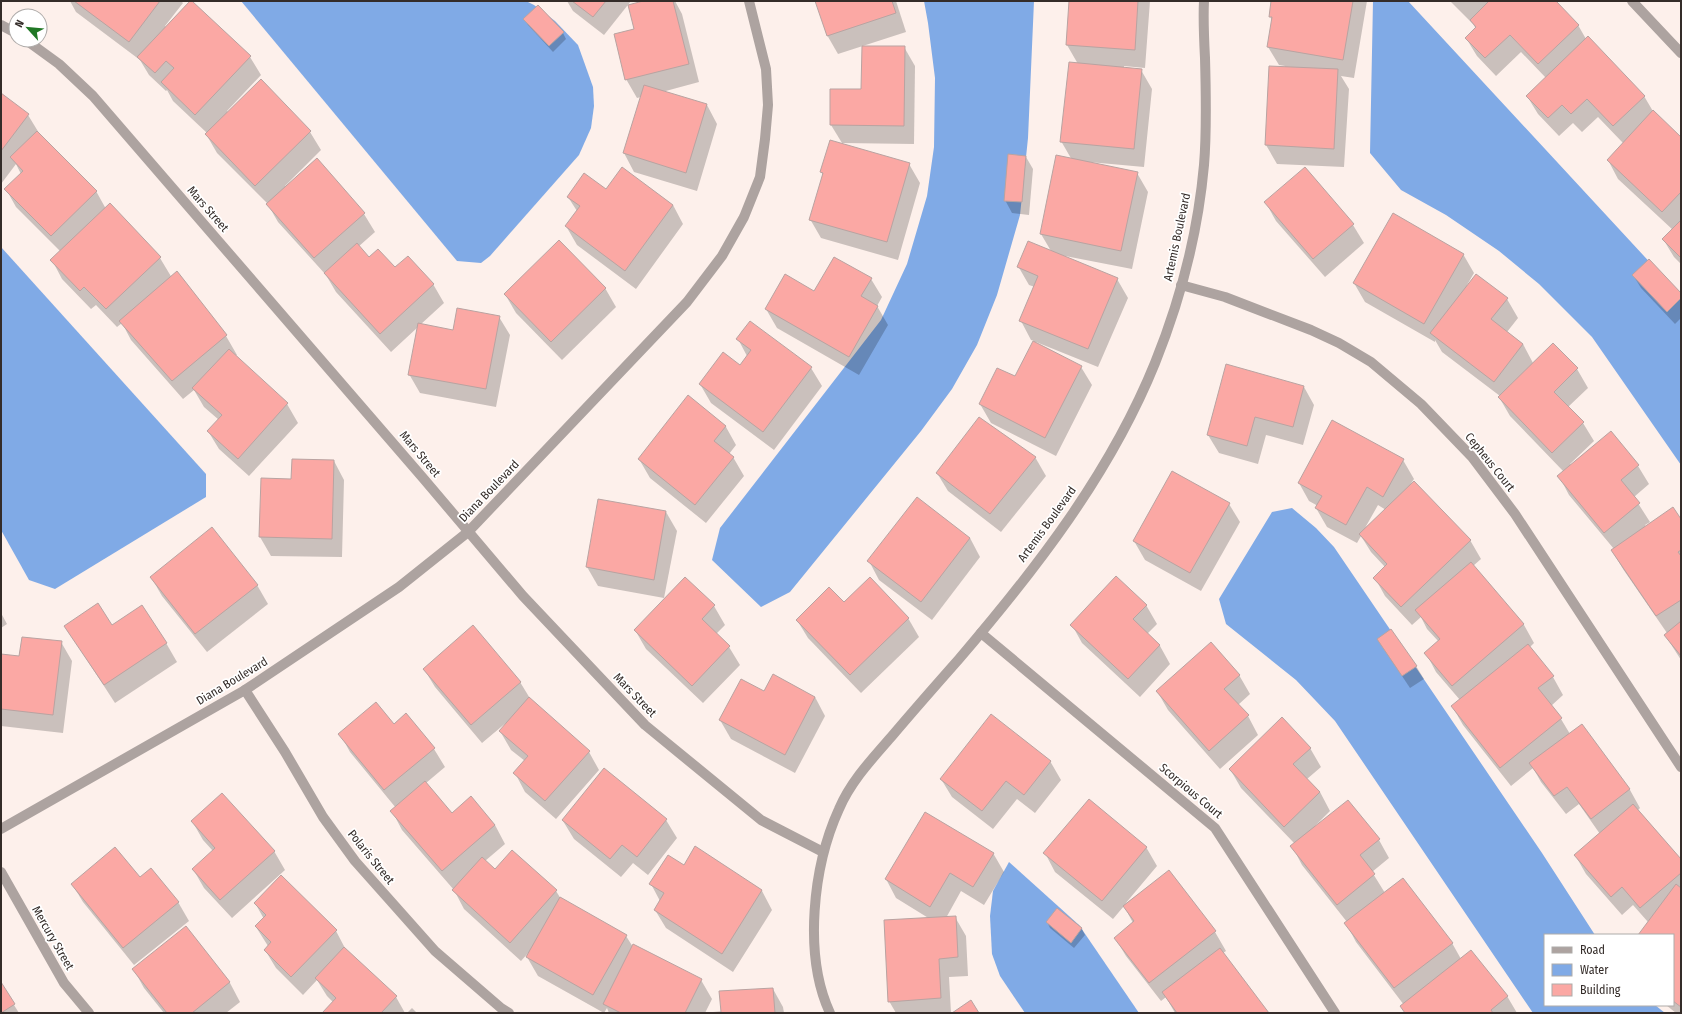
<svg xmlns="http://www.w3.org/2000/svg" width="1682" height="1014" font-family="'Fira Sans Condensed',sans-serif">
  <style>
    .water { fill: #80aae6 }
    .shadow { fill: #0003; fill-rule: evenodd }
    .building { fill: #fba8a4; stroke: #b9a3a1 }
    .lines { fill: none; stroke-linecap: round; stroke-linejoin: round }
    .minor { stroke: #ada3a0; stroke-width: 10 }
    .labels { text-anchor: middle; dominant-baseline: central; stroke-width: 3.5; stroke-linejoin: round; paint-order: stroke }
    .street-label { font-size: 12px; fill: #342c29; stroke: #fff }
  </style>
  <rect width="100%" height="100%" fill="#fdf0eb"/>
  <g class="water">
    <polygon points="241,1 526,1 534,5 555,21 578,45 593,87 594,106 591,128 579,155 490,256 481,263 457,261"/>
    <polygon points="924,1 1034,1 1028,138 1020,215 997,295 977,345 952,389 921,431 790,592 761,607 712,560 720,528 881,320 907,264 927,196 934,147 935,78 928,23"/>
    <polygon points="1373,1 1408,1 1681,296 1681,465 1592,337 1539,284 1499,251 1446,215 1401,190 1370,153"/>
    <polygon points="1,247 206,474 206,497 55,589 29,580 1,530"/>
    <polygon points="1292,508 1316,528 1334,547 1542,853 1595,935 1545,935 1545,1005 1655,1005 1665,1013 1533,1013 1335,721 1296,680 1226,624 1219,599 1272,512"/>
    <polygon points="1009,862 1079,925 1139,1013 1025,1013 1000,976 992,954 990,916 993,891"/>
  </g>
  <g class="shadow">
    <polygon points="70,1 181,1 183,3 165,26 166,27 250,57 261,75 227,111 228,112 261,81 310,132 321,150 285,186 286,187 364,214 375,232 358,247 369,259 433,284 444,303 420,325 454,331 499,317 510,335 496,407 420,393 409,374 418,327 391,352 336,292 326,275 278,222 267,203 217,153 206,134 207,133 173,101 167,90 166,91 149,75 140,60 76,12"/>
    <polygon points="567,1 631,1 604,35 573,11"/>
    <polygon points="647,1 675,1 682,14 699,82 662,92 707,105 717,124 697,191 634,172 624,153 641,97 637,98 626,79 635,30"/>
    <polygon points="816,1 896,1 906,32 838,54 827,35"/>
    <polygon points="1070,1 1150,1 1145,68 1124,66 1124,68 1141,70 1152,89 1144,167 1089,162 1089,163 1137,173 1148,192 1132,269 1060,255 1117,279 1128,298 1098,367 1036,342 1035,343 1081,367 1092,385 1056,456 991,423 980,404 1015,378 1034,341 1031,340 1021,321 1035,287 1029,285 1018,266 1051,251 1041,234 1072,160 1061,141 1078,64 1067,45"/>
    <polygon points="1272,1 1367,1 1354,78 1341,76 1349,89 1344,167 1277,164 1266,145 1285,66 1279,65 1268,47 1272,21 1270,16"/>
    <polygon points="1450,1 1554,1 1578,25 1586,39 1644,96 1654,113 1681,138 1681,264 1674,257 1663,239 1673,230 1618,179 1608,160 1623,143 1598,117 1582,132 1573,123 1559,136 1538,114 1527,96 1546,78 1521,52 1496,76 1477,56 1466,38 1476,29 1473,24"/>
    <polygon points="524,19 563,33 566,39 553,52 528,25"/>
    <polygon points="904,47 915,66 914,144 842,143 831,125 862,90"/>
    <polygon points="1,94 28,115 39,133 96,191 106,209 160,258 172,278 177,273 226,336 237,355 235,356 287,404 298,423 249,476 219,449 208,431 219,420 204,407 194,390 183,399 131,340 122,323 117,327 96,305 91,309 62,279 52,260 61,252 16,207 6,189 21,174 16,164 1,184"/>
    <polygon points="1026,157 1033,169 1029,215 1012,213 1005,200"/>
    <polygon points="909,164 920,183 898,260 821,238 810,219 823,175 821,172"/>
    <polygon points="1304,169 1353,225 1364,243 1325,277 1276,221 1266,203"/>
    <polygon points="606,190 673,205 683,224 636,289 577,245 566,226 577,211 568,197"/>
    <polygon points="1463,254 1474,273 1467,285 1507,299 1518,318 1507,332 1523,344 1533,363 1553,344 1577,369 1588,388 1568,407 1583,423 1594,441 1570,464 1571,465 1611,433 1638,466 1649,484 1634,497 1650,522 1645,525 1646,527 1681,521 1681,660 1665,635 1667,633 1623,569 1612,550 1614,549 1569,495 1559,476 1564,472 1510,416 1499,397 1500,396 1442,352 1435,340 1435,342 1365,302 1354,283"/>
    <polygon points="1633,275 1681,294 1681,318 1675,324 1641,288"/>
    <polygon points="871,279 882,297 877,306 888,325 859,375 777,328 766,309 814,292"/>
    <polygon points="605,288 616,307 562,360 516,313 505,294"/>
    <polygon points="738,339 811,368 822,386 774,450 711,403 700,384 740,366 747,356"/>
    <polygon points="1304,387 1314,405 1303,445 1266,435 1258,464 1219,453 1208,435"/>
    <polygon points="688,397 726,427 736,445 729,454 733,457 744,476 706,523 650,478 639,459"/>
    <polygon points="1035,457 1046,476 1001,532 948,491 937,473"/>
    <path d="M1403,460L1414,479L1410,485L1470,540L1481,559L1473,566L1524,625L1534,643L1530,647L1553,677L1563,695L1551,706L1561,719L1570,734L1581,725L1630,790L1640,808L1638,810L1681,860V1013H1676L1666,1005H1673V935H1639L1648,922L1633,905L1622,915L1586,874L1575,855L1600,834L1579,804L1566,814L1541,782L1533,768L1511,786L1463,725L1452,706L1460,700L1436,672L1426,653L1439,642L1427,629L1421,617L1412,625L1385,596L1375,578L1385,567L1371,552L1361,536L1357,543L1327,527L1316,508L1318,506L1309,501L1299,483ZM1378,505L1386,510L1365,528Z"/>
    <polygon points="334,461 344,480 342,557 271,556 260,537 262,479 292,480"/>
    <polygon points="599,500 666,512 677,531 664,598 598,586 587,567"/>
    <polygon points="1229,504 1240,522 1201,591 1145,560 1134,541"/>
    <polygon points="970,538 980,557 932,620 879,580 869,561"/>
    <polygon points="151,577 257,585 268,604 207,652 162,596"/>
    <polygon points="685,578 714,606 725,625 716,634 729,647 740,665 703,703 646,649 635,630"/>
    <polygon points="1146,605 1157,624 1147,634 1160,646 1170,664 1140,697 1082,643 1072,625"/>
    <polygon points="1,613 7,624 1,628"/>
    <polygon points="908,618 919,637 861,693 808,638 797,620"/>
    <polygon points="65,626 112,626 166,643 177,662 115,703"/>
    <polygon points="1378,640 1416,666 1424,679 1410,688"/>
    <polygon points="61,642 72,661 63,733 1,726 1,655 20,657"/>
    <polygon points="424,669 520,682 531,700 589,752 599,770 556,819 525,792 515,773 525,761 511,750 500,731 508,722 507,722 482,743 435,687"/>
    <polygon points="1239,675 1250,694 1238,705 1248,716 1258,735 1220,769 1168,710 1157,691"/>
    <polygon points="765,692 815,697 825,716 795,773 731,739 720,720"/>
    <polygon points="406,714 434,749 445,767 426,783 452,814 495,825 505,844 485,861 495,870 512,851 556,891 561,899 626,936 633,947 701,980 712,999 705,1013 609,1013 607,1008 604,1013 538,976 527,957 529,952 521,961 464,909 454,890 402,830 392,811 396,808 350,752 340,734 393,725"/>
    <polygon points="1310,748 1321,767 1307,779 1320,792 1330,811 1314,827 1379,840 1389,858 1372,872 1385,893 1452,943 1461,959 1507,996 1517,1013 1405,1013 1404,1005 1356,942 1346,923 1347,922 1302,865 1292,846 1295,844 1241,788 1230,769"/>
    <polygon points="1050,761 1061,780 1035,813 1017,799 993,829 952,797 941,779"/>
    <polygon points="666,820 677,838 648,875 633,863 621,877 574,839 563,821"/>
    <polygon points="192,821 274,851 285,870 232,918 204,888 193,869 213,851 203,840"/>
    <polygon points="1146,847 1157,866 1125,904 1169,872 1215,932 1226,951 1223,953 1268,1013 1175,1013 1166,997 1161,1001 1126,956 1115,938 1133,923 1124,906 1113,919 1055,872 1045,853"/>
    <polygon points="696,848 762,891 772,910 733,972 666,928 655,910 660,901 651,884 684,866"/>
    <polygon points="993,853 1004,872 984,905 961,891 946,918 955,917 966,936 968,976 949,977 951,1013 896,1013 889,1001 930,919 896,898 886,879"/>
    <polygon points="140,879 178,902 189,921 134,965 83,902 72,884"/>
    <polygon points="255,903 336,931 346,950 396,997 405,1013 323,1013 333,1002 327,996 317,980 303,995 276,968 265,950 268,946 256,927 264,919"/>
    <polygon points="1057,909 1082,929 1085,935 1074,948 1050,928 1047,922"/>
    <polygon points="186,928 230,983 240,1002 226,1013 164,1013 144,988 134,970"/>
    <polygon points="1,984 14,1005 19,1013 1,1013"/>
    <polygon points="773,989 783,1007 784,1013 719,1013"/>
    <polygon points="412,1008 417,1013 407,1013"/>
  </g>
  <g class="building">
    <polygon points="74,1 160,1 129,42"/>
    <polygon points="190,1 192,1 251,56 195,115 161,82 174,68 166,61 155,73 137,57"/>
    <polygon points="572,1 606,1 593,17"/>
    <polygon points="643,1 673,1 689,64 625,80 614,34 634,29 628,5"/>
    <polygon points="815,1 892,1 896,13 827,36"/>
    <polygon points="1069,1 1138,1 1135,50 1066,45"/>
    <polygon points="1271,1 1353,1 1343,60 1267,47 1272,17 1269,17"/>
    <polygon points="1489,1 1556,1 1579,25 1538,64 1510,35 1485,58 1465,38 1476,27 1470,20"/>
    <polygon points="538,5 564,32 549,46 523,19"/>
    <polygon points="1588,36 1645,96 1613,126 1587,99 1571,114 1562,105 1548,118 1526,96"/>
    <polygon points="862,46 905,46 904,126 830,125 830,89 861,89"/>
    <polygon points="1069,62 1142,69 1134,149 1060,142"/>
    <polygon points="1269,66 1338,69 1334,149 1265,145"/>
    <polygon points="261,79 311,131 255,186 205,134"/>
    <polygon points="644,85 707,104 686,173 623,153"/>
    <polygon points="1,93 29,114 1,151"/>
    <polygon points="1653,110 1681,137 1681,192 1662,212 1607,160"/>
    <polygon points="37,131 97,191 51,236 4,189 23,171 10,157"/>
    <polygon points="830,140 910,163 887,242 809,220 823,173 820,172"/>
    <polygon points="1008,154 1026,156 1022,202 1004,201"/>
    <polygon points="1056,155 1138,172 1121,251 1040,234"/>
    <polygon points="317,158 365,213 314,258 266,204"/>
    <polygon points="622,167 673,205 625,271 565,226 580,206 567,197 584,173 606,189"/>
    <polygon points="1305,167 1354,224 1313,259 1264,202"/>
    <polygon points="110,203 161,257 106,309 84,287 80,291 50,260"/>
    <polygon points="1393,213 1464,254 1424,324 1353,283"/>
    <polygon points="1681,220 1681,258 1662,239"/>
    <polygon points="559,240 606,288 551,342 504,294"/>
    <polygon points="1028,241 1118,278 1088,349 1019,321 1038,276 1017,267"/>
    <polygon points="357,243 369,257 378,249 395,267 408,256 434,284 380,334 324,273"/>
    <polygon points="834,257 872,278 861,296 878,306 849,357 765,309 785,274 814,291"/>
    <polygon points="1649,259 1681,293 1681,298 1667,312 1632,275"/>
    <polygon points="177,271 227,335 172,381 119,321"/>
    <polygon points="1476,274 1508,298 1491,319 1523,344 1494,382 1430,333"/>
    <polygon points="457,308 500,316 486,389 408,375 418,323 453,330"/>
    <polygon points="750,321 812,367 763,432 699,384 723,352 740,365 751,350 736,339"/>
    <polygon points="1033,341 1082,366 1045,438 979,404 997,368 1015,376"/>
    <polygon points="1553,343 1578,368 1554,392 1584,422 1552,453 1498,397"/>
    <polygon points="229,349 288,403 238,459 207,431 222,415 192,388"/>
    <polygon points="1226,364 1304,386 1293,427 1255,417 1247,446 1207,435"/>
    <polygon points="688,395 726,426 714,441 734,457 695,505 638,459"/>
    <polygon points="979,417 1036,457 990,514 936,473"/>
    <polygon points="1332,420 1404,459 1383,497 1367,487 1346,525 1315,508 1322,496 1298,483"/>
    <polygon points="1611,431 1639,465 1621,480 1640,503 1604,533 1557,476"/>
    <polygon points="292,459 334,460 332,539 259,537 261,478 291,479"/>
    <polygon points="1172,471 1230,503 1190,573 1133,541"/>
    <polygon points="1414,481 1471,540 1401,607 1373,578 1387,564 1359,534"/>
    <polygon points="917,497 970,538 921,602 867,561"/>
    <polygon points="598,499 666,511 654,580 586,567"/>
    <polygon points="1673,507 1681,519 1681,550 1678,552 1681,556 1681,600 1656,616 1611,550"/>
    <polygon points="212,527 258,585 195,634 150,577"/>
    <polygon points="1471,562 1524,624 1452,686 1424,653 1440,639 1415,610"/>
    <polygon points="1116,576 1147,605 1133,619 1160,645 1128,679 1070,625"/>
    <polygon points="685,577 715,605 702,619 730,646 692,686 634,630"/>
    <polygon points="870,577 909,618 850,675 796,620 829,587 844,602"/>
    <polygon points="98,603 112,625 142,605 167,643 104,685 64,626"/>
    <polygon points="1681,621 1681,656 1664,635"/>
    <polygon points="473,625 521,682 471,725 423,669"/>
    <polygon points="1391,629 1417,666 1402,676 1377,639"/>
    <polygon points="22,637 62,641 53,715 1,709 1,654 19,656"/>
    <polygon points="1211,642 1240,675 1224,689 1249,715 1209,751 1156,691"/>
    <polygon points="1528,644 1554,676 1538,688 1562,718 1500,768 1451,706"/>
    <polygon points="773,674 815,697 785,755 719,720 741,679 764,691"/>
    <polygon points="529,697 590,751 545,801 513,773 528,756 499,731"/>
    <polygon points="376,702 394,724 406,713 435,748 384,790 338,734"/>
    <polygon points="991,714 1051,761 1024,795 1006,781 982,811 940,779"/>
    <polygon points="1282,717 1311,748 1293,764 1320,792 1284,827 1229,769"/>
    <polygon points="1582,724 1630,789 1591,819 1567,787 1554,796 1529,763"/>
    <polygon points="604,768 667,819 637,857 622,845 610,859 562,820"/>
    <polygon points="425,781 452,813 471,796 495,825 442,871 390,811"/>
    <polygon points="222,793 275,851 220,900 192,869 215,848 191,821"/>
    <polygon points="1089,799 1147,847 1102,901 1043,853"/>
    <polygon points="1348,800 1380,839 1360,855 1375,874 1337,905 1290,846"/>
    <polygon points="1633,804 1681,859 1681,873 1640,908 1622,887 1611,897 1574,855"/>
    <polygon points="925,812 994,853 973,887 950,873 930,907 885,879"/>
    <polygon points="695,846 762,890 722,954 654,910 664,893 649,884 668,855 684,865"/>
    <polygon points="115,847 140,877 151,868 179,902 123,948 71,884"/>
    <polygon points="512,850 557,890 510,943 452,890 482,857 495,869"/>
    <polygon points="1169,870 1216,931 1149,983 1114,938 1134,921 1123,906"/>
    <polygon points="281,875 337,930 291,977 264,950 271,942 255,926 266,915 254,903"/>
    <polygon points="1403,878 1453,943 1394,988 1344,923"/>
    <polygon points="1676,884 1681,888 1681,1007 1673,1001 1673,935 1638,935"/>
    <polygon points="560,897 627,935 593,995 526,957"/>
    <polygon points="1057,908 1082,928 1071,943 1046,922"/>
    <polygon points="956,916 958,957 939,959 941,998 888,1002 884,920"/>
    <polygon points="186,926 230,982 192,1013 167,1013 132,969"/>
    <polygon points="633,944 702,979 685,1013 621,1013 603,1004"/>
    <polygon points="344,947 397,996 381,1013 322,1013 336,998 315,978"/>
    <polygon points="1220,948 1269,1013 1177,1013 1162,992"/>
    <polygon points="1471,950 1508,996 1491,1010 1493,1013 1405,1013 1400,1006"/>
    <polygon points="1,982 15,1004 1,1013"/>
    <polygon points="773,988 775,1013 705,1013 721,1012 719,991"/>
    <polygon points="971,1000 979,1013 952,1013"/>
  </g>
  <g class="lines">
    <g class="minor">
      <polyline points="1632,1 1681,53"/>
      <polyline points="1,25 16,33"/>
      <polyline points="26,40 59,64 93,96 423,478 523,596 645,725 761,820 823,852"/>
      <polyline points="1181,285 1225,297 1311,330 1339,343 1371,362 1421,404 1472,457 1515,514 1681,767"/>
      <polyline points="981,633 1215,828 1335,1013"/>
      <polyline points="245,690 285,752 323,817 355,861 435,951 501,1008 509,1013"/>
      <polyline points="1,829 245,690 399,587 468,532 687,302 722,256 744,217 760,177 765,139 768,105 766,69 749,1"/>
      <polyline points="1,872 64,983 89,1013"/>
      <path d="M830,1013C803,955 813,866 839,809C851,781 872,759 892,736C914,710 936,685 959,659C1036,569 1110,474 1155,363C1180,301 1198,232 1204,165C1207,130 1206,93 1205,58C1204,39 1203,20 1204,1"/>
    </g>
  </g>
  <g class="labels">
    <g class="street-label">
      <text transform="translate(208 209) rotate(49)">Mars Street</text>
      <text transform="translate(1177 237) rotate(-78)">Artemis Boulevard</text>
      <text transform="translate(420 454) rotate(50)">Mars Street</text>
      <text transform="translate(1490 462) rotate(51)">Cepheus Court</text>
      <text transform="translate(489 491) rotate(-46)">Diana Boulevard</text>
      <text transform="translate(1047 524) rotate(-54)">Artemis Boulevard</text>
      <text transform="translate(232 681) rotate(-31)">Diana Boulevard</text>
      <text transform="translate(635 695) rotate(46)">Mars Street</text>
      <text transform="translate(1191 791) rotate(40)">Scorpious Court</text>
      <text transform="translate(371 857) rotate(51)">Polaris Street</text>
      <text transform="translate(53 938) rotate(60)">Mercury Street</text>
    </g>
  </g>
  <rect width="1682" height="1014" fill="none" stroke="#342c29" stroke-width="4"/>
  <rect x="1544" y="934" width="130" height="72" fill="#ffffff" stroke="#aeaba9"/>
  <rect x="1552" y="947" width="20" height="6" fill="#ada3a0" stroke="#aeaba9"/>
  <text x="1580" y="954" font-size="12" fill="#342c29">Road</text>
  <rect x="1552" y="964" width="20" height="12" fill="#80aae6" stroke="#aeaba9"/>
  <text x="1580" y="974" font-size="12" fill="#342c29">Water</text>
  <rect x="1552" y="984" width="20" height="12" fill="#fba8a4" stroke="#aeaba9"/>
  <text x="1580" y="994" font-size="12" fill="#342c29">Building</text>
  <g transform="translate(28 28) rotate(297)"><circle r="19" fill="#ffffff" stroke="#aeaba9"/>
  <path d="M0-3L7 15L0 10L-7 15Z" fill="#207825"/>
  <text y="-6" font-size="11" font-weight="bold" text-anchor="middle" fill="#342c29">N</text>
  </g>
</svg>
